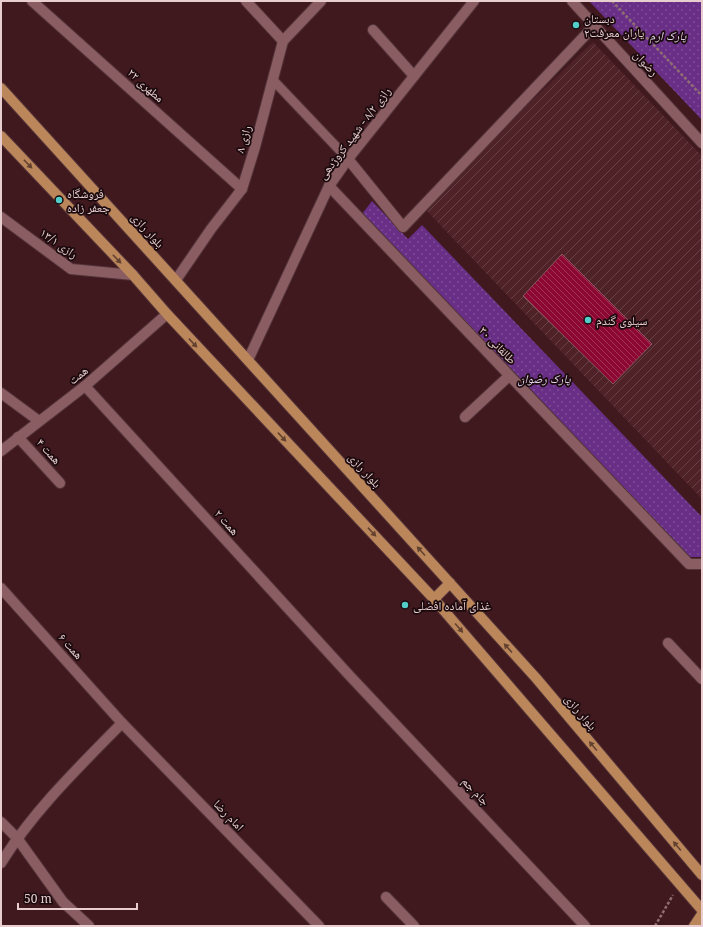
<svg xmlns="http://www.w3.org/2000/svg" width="703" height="927" font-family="'Noto Serif','Noto Naskh Arabic',serif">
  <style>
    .industrial { fill: url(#industrial-furrows) }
    .park { fill: url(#park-dots) }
    .building { fill: url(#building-back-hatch); stroke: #85585d }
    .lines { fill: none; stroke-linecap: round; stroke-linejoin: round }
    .lane-casing { stroke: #533439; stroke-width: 11 }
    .street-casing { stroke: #533439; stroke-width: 12 }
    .primary-casing { stroke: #533439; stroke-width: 12 }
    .path { stroke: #8f6e72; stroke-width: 2.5; stroke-dasharray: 3 2; stroke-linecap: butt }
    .lane { stroke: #8a5d62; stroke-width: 9 }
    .street { stroke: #8a5d62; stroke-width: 10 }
    .primary { stroke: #bb865a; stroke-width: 10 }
    .oneway { fill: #634230 }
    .poi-dot { fill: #53cdc9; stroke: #1b0a0d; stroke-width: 1.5 }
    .labels { text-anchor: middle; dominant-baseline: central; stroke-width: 3.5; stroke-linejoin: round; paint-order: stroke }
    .poi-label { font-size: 12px; fill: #e9ced0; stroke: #1b0a0d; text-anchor: start }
    .park-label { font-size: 12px; font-style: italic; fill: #e3d4ed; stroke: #1b0a0d }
    .street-label { font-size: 12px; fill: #e9ced0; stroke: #1b0a0d }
  </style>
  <defs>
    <pattern id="industrial-furrows" width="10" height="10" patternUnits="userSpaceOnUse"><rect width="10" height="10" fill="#4f2228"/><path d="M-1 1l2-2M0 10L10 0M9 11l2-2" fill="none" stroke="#684146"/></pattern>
    <pattern id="park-dots" width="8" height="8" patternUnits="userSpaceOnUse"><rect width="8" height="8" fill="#692f87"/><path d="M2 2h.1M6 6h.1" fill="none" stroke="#7e4c97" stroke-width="1.8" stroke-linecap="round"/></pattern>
    <pattern id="building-back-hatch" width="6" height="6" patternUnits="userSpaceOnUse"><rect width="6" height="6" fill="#8d0733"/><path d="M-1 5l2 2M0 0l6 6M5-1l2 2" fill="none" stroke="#a23659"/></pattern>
  </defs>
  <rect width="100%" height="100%" fill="#40191f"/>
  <polygon class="industrial" points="593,42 702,156 702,499 422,206"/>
  <g class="park">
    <polygon points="589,1 702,1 702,120"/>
    <polygon points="372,201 408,239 422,225 702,517 702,557 690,557 362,214"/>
  </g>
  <polygon class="building" points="562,254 652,344 613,384 523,296"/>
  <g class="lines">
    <g class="lane-casing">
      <polyline id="lane" points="273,80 348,159"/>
    </g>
    <g class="street-casing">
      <g id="street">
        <polyline points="32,1 242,189"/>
        <polyline points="246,1 283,41"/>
        <polyline points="572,1 702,143"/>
        <polyline points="373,30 414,76"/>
        <polyline points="348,159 403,227 594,26"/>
        <polyline points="329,186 689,564 702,564"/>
        <polyline points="1,217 71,269 133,275"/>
        <polyline points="176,280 211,229 242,189 255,147 283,41 321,1"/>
        <polyline points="248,360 329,186 348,159 474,1"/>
        <polyline points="85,386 349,675 585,926"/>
        <polyline points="1,393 39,421"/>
        <polyline points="465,417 509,376"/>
        <polyline points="18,437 60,483"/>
        <polyline points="1,451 85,386 167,314"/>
        <polyline points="1,588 122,723 319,926"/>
        <polyline points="668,643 702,679"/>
        <polyline points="1,822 17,838 63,902 89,926"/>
        <path d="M1,863C34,810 79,767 122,723"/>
        <polyline points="386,897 414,926"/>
      </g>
    </g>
    <g class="primary-casing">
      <g id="primary">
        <polyline points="1,88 536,678 702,875"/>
        <polyline points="1,136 133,275 167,314 434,599 702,910"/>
        <polyline points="434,599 450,583"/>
        <polyline points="694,926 702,914"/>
      </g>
    </g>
    <g class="path">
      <polyline points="612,1 702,96"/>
      <polyline points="655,926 673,895"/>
    </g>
    <use href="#lane" class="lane"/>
    <use href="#street" class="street"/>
    <use href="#primary" class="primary"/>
  </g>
  <defs><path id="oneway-solid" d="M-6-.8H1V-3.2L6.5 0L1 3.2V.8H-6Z"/></defs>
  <g class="oneway">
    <use href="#oneway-solid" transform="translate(28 164) rotate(46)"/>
    <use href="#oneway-solid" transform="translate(117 259) rotate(46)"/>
    <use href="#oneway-solid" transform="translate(193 343) rotate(47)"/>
    <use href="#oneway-solid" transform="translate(282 437) rotate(47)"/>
    <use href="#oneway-solid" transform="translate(372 532) rotate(47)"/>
    <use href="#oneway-solid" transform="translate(421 551) rotate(-132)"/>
    <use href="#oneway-solid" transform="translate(459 628) rotate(49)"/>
    <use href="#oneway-solid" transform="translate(508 648) rotate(-132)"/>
    <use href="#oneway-solid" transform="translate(593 746) rotate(-130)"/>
    <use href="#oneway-solid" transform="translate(677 846) rotate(-130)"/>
  </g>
  <g class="poi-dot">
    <circle cx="576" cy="25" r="4"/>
    <circle cx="59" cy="200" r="4"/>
    <circle cx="588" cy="320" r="4"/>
    <circle cx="405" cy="605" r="4"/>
  </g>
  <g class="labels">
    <g class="poi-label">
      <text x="584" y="18">دبستان<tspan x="584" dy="14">یاران معرفت۲</tspan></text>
      <text x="67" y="193">فروشگاه<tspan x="67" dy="14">جعفر زاده</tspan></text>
      <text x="596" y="320">سیلوی گندم</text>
      <text x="413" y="605">غذای آماده افضلی</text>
    </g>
    <g class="park-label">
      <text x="668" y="35">پارک ارم</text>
      <text x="544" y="378">پارک رضوان</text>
    </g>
    <g class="street-label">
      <text transform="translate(646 63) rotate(47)">رضوان</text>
      <text transform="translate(146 85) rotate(42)">مطهری ۲۲</text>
      <text transform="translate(354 133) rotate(-53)">رازی ۸/۲ - شهید کروژدهی</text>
      <text transform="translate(243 139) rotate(-74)">رازی ۸</text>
      <text transform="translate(148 230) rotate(48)">بلوار رازی</text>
      <text transform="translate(59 243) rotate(35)">رازی ۱۳/۱</text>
      <text transform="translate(498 345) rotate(46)">طالقانی ۳۰</text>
      <text transform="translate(78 375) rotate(-39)">همت</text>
      <text transform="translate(49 451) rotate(48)">همت ۴</text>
      <text transform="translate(365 470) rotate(48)">بلوار رازی</text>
      <text transform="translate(227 522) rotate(48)">همت ۲</text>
      <text transform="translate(71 646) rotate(48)">همت ۶</text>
      <text transform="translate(581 712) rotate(50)">بلوار رازی</text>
      <text transform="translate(476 791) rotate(47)">جام جم</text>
      <text transform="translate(229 815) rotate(46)">امام رضا</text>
    </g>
  </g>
  <rect width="703" height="927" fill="none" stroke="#e9ced0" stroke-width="4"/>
  <path d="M18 903v6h119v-6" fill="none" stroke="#e9ced0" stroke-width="2"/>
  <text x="24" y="903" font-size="12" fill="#e9ced0" stroke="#1b0a0d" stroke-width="3" paint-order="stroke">50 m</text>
</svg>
